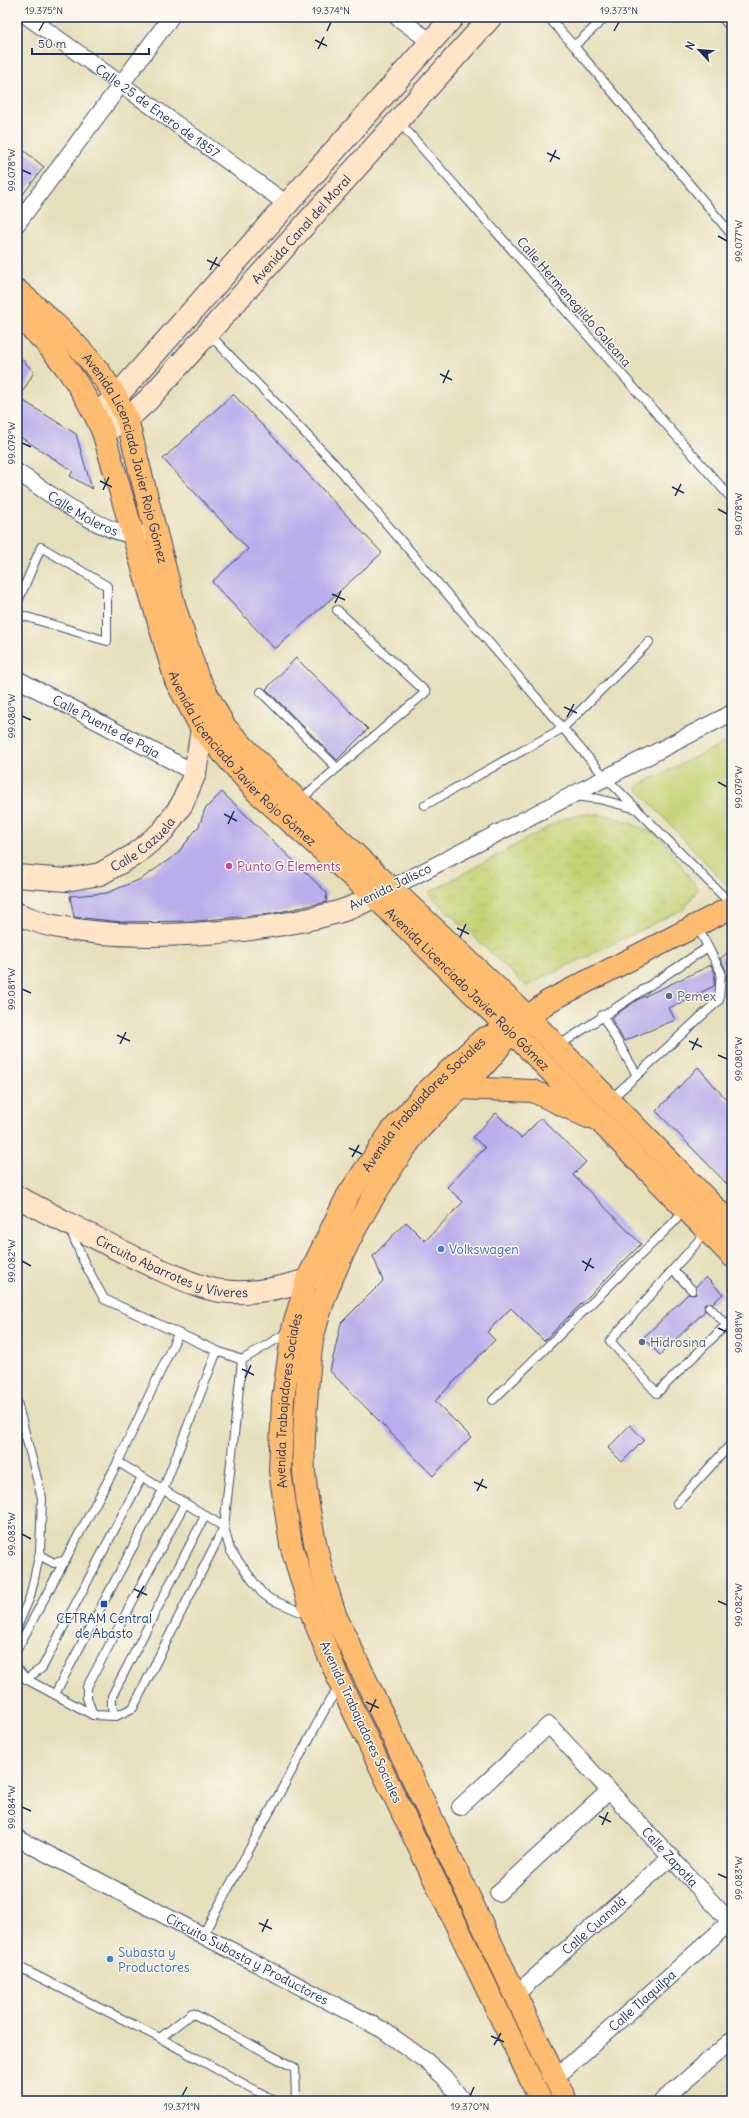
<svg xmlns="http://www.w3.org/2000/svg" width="749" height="2118" font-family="Delius,sans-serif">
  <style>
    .park { fill: url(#park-crowns); stroke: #708069 }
    .garden { fill: #c5d274; stroke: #708069 }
    .building { fill: #b9aeeb }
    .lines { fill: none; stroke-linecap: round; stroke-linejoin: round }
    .service-casing { stroke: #39496c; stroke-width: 10 }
    .minor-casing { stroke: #39496c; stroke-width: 18 }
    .secondary-casing { stroke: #39496c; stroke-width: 24 }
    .primary-casing { stroke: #39496c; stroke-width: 24 }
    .service { stroke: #fff; stroke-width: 8 }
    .minor { stroke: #fff; stroke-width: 16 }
    .secondary { stroke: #ffe4c6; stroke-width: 22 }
    .primary { stroke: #febc71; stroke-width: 22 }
    .ticks { fill: none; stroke: #1b2f5e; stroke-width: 1.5 }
    .hotel-dot { fill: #d1479c; stroke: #fbf7ec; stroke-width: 1.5 }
    .service-dot { fill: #5c6f8a; stroke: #fbf7ec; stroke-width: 1.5 }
    .shop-dot { fill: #3f7fe0; stroke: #fbf7ec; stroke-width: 1.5 }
    .transit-dot { fill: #1a4fb4; stroke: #fbf7ec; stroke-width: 1.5 }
    .labels { text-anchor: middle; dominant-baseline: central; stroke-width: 3; stroke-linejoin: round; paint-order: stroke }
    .street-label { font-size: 13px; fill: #1b2f5e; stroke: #fbf7ec }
    .hotel-label { font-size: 13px; fill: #b23c85; stroke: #fbf7ec; text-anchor: start }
    .service-label { font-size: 13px; fill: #4e5e75; stroke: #fbf7ec; text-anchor: start }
    .shop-label { font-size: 13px; fill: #366cbe; stroke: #fbf7ec; text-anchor: start }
    .transit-label { font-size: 13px; fill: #164399; stroke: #fbf7ec }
    .neatline { fill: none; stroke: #1b2f5e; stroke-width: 1.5 }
    .ticks-label { font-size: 10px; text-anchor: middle; fill: #1b2f5e }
  </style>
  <defs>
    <pattern id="park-crowns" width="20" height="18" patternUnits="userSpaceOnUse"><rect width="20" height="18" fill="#c5d274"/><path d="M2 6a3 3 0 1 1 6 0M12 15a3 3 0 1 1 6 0" fill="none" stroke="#a9b567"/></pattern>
  </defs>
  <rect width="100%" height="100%" fill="#fbf7ec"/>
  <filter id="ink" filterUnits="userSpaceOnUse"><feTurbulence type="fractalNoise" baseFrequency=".025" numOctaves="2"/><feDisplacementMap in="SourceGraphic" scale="8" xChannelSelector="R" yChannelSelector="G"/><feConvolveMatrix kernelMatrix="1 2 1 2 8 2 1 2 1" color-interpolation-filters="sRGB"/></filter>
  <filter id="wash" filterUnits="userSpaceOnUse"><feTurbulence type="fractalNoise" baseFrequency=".012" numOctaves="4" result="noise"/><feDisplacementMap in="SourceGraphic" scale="16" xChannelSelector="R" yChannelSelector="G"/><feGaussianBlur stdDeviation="0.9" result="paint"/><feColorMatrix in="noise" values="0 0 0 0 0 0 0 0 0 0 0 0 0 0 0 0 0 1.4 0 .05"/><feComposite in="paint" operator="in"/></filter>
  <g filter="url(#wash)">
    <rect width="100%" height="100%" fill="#e6dfbb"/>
    <polygon class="park" points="588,814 611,816 659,835 698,889 684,909 526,986 428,893 563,819"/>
    <polygon class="garden" points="732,739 732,883 727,885 635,787"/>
    <g id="blocks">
      <g class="building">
        <polygon points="17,145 44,167 17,202"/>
        <polygon points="17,354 34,372 19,398 76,434 92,489 70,476 73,471 17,435"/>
        <polygon points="233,394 382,553 275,649 212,582 248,549 163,459"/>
        <polygon points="296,658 368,729 337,760 266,689"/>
        <polygon points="222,792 327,893 326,902 270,914 196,921 122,922 74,917 70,896 107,893 141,879 177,854 199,826 205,809"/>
        <polygon points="732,949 732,977 726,980 726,970 720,959"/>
        <polygon points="711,965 715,973 714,986 669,1008 675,1020 624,1041 611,1018 637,1000"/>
        <polygon points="698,1067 732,1106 732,1189 656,1111"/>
        <polygon points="496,1113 521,1138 541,1118 586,1162 573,1175 641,1244 544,1341 511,1308 487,1332 495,1340 435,1401 471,1437 433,1476 330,1371 341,1323 383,1281 373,1256 406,1222 425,1241 463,1202 447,1187 485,1148 473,1137"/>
        <polygon points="706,1277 723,1294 713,1303 705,1303 704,1306 705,1311 660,1355 643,1338 688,1294 693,1295 696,1294 696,1286"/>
        <polygon points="630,1425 644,1440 622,1462 608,1448"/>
      </g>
    </g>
  </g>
  <g filter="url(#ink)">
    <use href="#blocks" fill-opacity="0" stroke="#39496c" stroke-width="1"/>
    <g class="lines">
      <g class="service-casing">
        <g id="service">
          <polyline points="548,17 574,46 606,17"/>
          <polyline points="574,46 732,235"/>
          <polyline points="399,122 732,499"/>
          <polyline points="209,334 334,463 605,777 732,905"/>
          <polyline points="17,604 41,547 107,586 107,641 17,614"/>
          <polyline points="261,692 337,768"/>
          <polyline points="574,796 599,799 637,809"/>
          <polyline points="300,800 426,692 337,610"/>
          <polyline points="425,805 563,728 649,642"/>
          <polyline points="602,1015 637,1075"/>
          <polyline points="558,1046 708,947"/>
          <polyline points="610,1100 719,1000 721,972 697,926"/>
          <polyline points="70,1229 83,1260 104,1299 217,1351 242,1360"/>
          <polyline points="707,1231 610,1341 657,1393 732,1319"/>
          <polyline points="673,1270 692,1290"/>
          <polyline points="709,1307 726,1324"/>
          <polyline points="493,1400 674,1222 685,1209"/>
          <polyline points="17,1402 42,1498 40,1552 30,1597 17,1627"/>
          <polyline points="118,1462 224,1527 230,1550 262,1593 270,1599 308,1615"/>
          <polyline points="677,1503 732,1443"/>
          <polyline points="40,1552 43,1557 54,1563 63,1561"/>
          <polyline points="17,1649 118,1462 178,1334"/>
          <polyline points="17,1668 26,1679 93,1715 116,1716 133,1708 224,1527 242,1360 290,1331"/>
          <polyline points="26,1679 42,1668 142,1477"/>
          <polyline points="55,1694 163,1490 217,1351"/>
          <polyline points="93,1715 87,1698 87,1687 185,1503"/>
          <polyline points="116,1716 112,1708 112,1696 205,1516"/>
          <polyline points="203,1935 330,1700 340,1687"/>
          <polyline points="17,1966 160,2038 275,2101"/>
          <polyline points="160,2038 192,2013 295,2068 296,2101"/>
        </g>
      </g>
      <g class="minor-casing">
        <g id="minor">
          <path id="s1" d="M28,17L287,204"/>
          <polyline points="397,17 431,42"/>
          <polyline points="727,17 732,23"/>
          <polyline points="17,224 171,17"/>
          <path id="s2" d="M17,472C50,493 94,529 132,535C139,536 149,532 156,531"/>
          <path id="s3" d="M17,679L195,773"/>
          <polyline points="391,888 732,713"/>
          <path id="s4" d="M460,1807L549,1725L732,1924"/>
          <path id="s5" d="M17,1838L383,2030L426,2061L444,2077L463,2101"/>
          <polyline points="498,1893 609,1791"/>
          <path id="s6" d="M516,1994L671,1857"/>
          <path id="s7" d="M554,2079L730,1922"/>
          <polyline points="662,2101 732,2040"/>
        </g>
      </g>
      <g class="secondary-casing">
        <g id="secondary">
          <polyline points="96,415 117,396 453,17"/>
          <path id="s8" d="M103,432L127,419L148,400L491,17"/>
          <path id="s9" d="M17,876L66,880L100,874L134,855L163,831L182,804L195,773L202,729"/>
          <path d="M17,914C29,918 42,924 54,926C134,943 260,934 338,912C356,907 374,897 390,888"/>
          <path id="s10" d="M17,1197C65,1221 112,1248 161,1270C180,1278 200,1288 221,1291C254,1296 291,1286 322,1275"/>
        </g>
      </g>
      <g class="primary-casing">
        <g id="primary">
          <path id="s11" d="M17,290C60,327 104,366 127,419L175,608L197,676L225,727L273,777L527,1016L732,1225"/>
          <path id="s12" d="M17,316C56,348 83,386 103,432L176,681L202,729L257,792L375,897L510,1030L732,1256"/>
          <path d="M510,1030C487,1073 437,1103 407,1145C368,1201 331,1265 314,1332C310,1346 310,1363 308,1378C306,1405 302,1445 304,1473C309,1522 320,1571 336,1617L566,2101"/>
          <polyline points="459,1088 533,1091 588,1117"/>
          <path id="s13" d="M541,2101L341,1685L313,1617L291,1545L280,1471L283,1399L293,1329L307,1280L348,1195L391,1132L425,1093L483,1039L510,1030L549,1001L732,907"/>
        </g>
      </g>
      <use href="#service" class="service"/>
      <use href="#minor" class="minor"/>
      <use href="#secondary" class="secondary"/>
      <use href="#primary" class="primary"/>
    </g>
  </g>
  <path class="ticks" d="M39,31L44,22M327,31L331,22M614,31L619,22M315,40L327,46M318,49L324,37M547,153L560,159M550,162L556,150M22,170L31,174M718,236L727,241M207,260L220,266M210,270L217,257M440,374L452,380M443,383L449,370M22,443L31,447M100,481L112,487M672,487L684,493M103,490L109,477M675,496L681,484M718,509L727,514M332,594L345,600M335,603L341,591M564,707L577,713M22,716L31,720M567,717L574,704M718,782L727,787M224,814L237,821M228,824L234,811M457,928L469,934M460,937L466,924M22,989L31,993M117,1035L130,1041M689,1041L702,1047M120,1044L126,1032M692,1050L698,1038M718,1055L727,1059M349,1148L362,1154M352,1157L359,1145M22,1261L31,1266M582,1261L594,1268M585,1271L591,1258M718,1328L727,1332M242,1369L254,1375M245,1378L251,1365M474,1482L487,1488M477,1491L483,1479M22,1534L31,1539M134,1589L147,1595M137,1598L144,1586M718,1601L727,1605M366,1702L379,1708M370,1712L376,1699M22,1807L31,1811M599,1816L611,1822M602,1825L608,1812M718,1874L727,1878M259,1923L272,1929M262,1932L268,1919M491,2036L504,2042M494,2045L501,2033M182,2096L187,2087M470,2096L474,2087"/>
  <circle class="hotel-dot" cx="229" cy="866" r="4"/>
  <g class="service-dot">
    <circle cx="669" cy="996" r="4"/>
    <circle cx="642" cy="1342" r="4"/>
  </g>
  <g class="shop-dot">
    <circle cx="441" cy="1249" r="4"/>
    <circle cx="110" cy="1959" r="4"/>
  </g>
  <rect class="transit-dot" x="100" y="1600" width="8" height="8" rx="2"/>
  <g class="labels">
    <g class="street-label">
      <text stroke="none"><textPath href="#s1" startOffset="160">Calle 25 de Enero de 1857</textPath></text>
      <text stroke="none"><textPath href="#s8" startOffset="285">Avenida Canal del Moral</textPath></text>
      <text transform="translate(574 302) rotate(49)">Calle Hermenegildo Galeana</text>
      <text stroke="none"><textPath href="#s11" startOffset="207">Avenida Licenciado Javier Rojo Gómez</textPath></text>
      <text stroke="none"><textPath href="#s2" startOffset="78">Calle Moleros</textPath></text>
      <text stroke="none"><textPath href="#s3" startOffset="101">Calle Puente de Paja</textPath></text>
      <text stroke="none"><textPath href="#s12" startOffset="508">Avenida Licenciado Javier Rojo Gómez</textPath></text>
      <text stroke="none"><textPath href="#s9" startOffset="136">Calle Cazuela</textPath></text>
      <text transform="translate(390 887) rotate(-26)">Avenida Jalisco</text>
      <text stroke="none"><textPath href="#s12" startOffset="832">Avenida Licenciado Javier Rojo Gómez</textPath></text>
      <text stroke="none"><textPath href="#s13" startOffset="1092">Avenida Trabajadores Sociales</textPath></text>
      <text stroke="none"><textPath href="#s10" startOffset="171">Circuito Abarrotes y Víveres</textPath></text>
      <text stroke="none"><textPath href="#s13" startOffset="756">Avenida Trabajadores Sociales</textPath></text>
      <text transform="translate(361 1722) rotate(65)">Avenida Trabajadores Sociales</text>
      <text stroke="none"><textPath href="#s4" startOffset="300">Calle Zapotla</textPath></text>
      <text stroke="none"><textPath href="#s6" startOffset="104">Calle Cuanalá</textPath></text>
      <text stroke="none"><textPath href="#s5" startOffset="260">Circuito Subasta y Productores</textPath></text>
      <text stroke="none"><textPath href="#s7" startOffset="118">Calle Tlaquilpa</textPath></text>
    </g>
    <g class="hotel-label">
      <text x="237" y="866">Punto G Elements</text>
    </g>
    <g class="service-label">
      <text x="677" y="996">Pemex</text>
      <text x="650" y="1342">Hidrosina</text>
    </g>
    <g class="shop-label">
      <text x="449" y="1249">Volkswagen</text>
      <text x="118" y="1952">Subasta y<tspan x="118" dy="15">Productores</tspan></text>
    </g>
    <g class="transit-label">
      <text x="104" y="1618">CETRAM Central<tspan x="104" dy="15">de Abasto</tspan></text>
    </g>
  </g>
  <rect width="749" height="2118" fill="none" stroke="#fbf7ec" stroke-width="44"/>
  <g transform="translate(699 50) rotate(296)" stroke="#fbf7ec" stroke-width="3" paint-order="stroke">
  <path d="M0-3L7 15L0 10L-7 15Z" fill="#1b2f5e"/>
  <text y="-6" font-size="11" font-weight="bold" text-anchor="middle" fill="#1b2f5e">N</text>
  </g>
  <path d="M32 48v6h117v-6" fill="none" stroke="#1b2f5e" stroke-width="2"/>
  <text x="38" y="48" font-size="12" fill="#1b2f5e" stroke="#fbf7ec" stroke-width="3" paint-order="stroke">50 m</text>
  <rect x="22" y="22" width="705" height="2074" class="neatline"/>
  <g class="ticks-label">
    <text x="44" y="14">19.375°N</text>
    <text x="331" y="14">19.374°N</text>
    <text x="619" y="14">19.373°N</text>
    <text transform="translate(11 170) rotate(-90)" y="4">99.078°W</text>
    <text transform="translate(738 241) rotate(-90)" y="4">99.077°W</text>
    <text transform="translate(11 443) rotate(-90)" y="4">99.079°W</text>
    <text transform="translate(738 514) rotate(-90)" y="4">99.078°W</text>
    <text transform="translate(11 716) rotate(-90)" y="4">99.080°W</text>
    <text transform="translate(738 787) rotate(-90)" y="4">99.079°W</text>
    <text transform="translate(11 989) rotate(-90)" y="4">99.081°W</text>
    <text transform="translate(738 1059) rotate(-90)" y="4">99.080°W</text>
    <text transform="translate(11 1261) rotate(-90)" y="4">99.082°W</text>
    <text transform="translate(738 1332) rotate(-90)" y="4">99.081°W</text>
    <text transform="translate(11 1534) rotate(-90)" y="4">99.083°W</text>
    <text transform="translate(738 1605) rotate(-90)" y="4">99.082°W</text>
    <text transform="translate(11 1807) rotate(-90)" y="4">99.084°W</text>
    <text transform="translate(738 1878) rotate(-90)" y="4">99.083°W</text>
    <text x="182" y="2110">19.371°N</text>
    <text x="470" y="2110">19.370°N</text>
  </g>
</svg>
